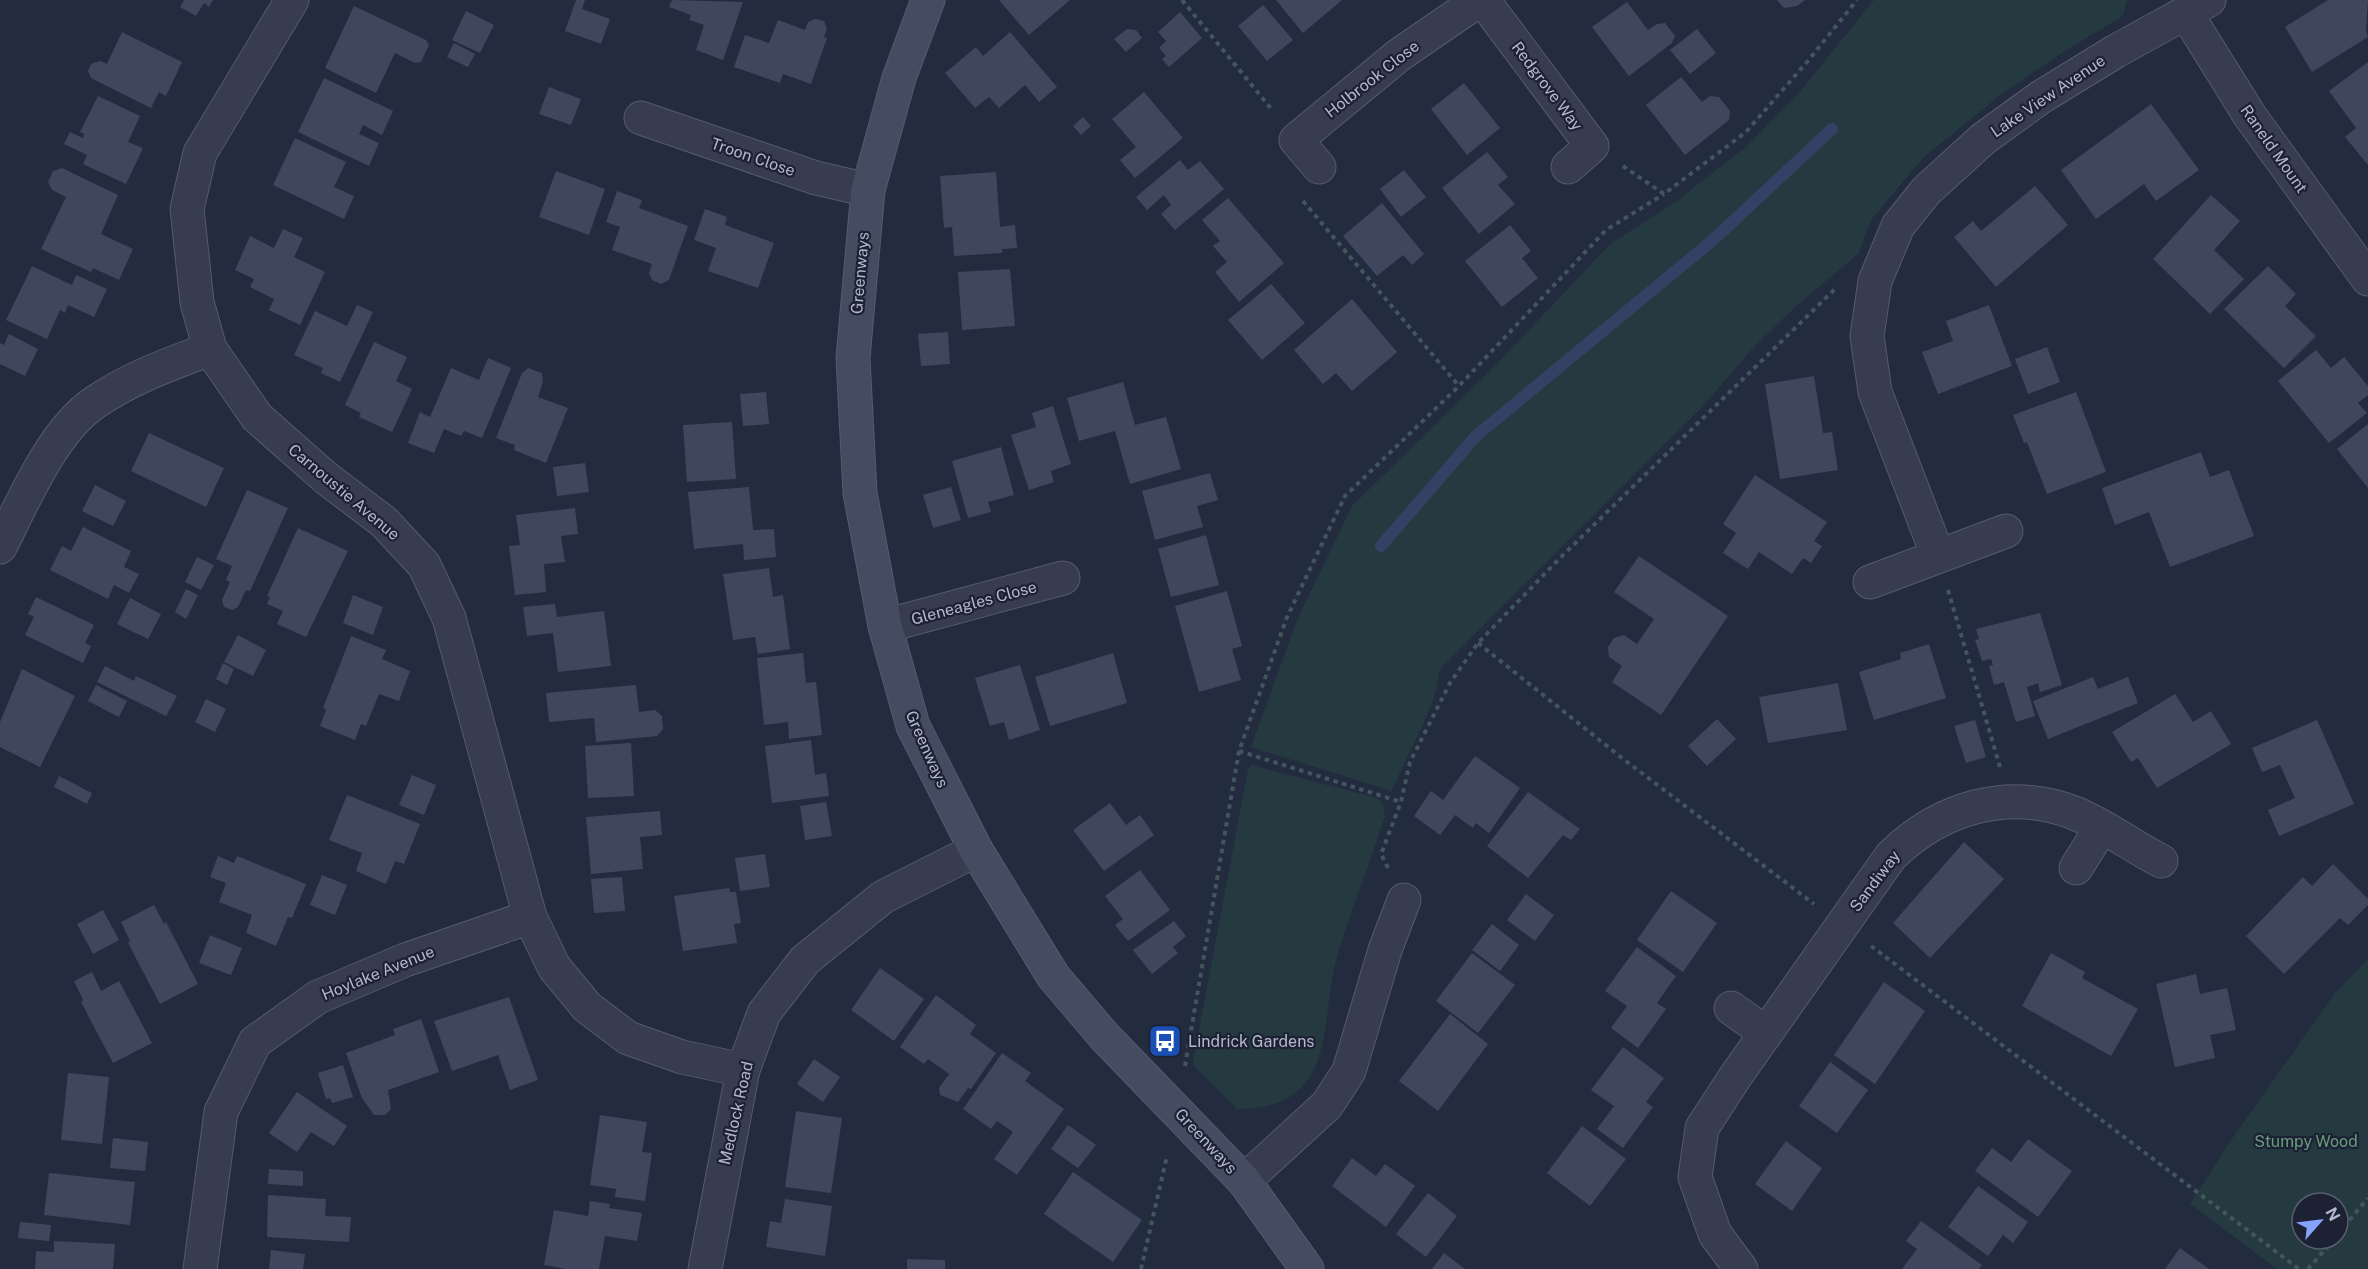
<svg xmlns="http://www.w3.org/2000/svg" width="2368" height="1269" font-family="'Public Sans',sans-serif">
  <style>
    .green { fill: #253940; fill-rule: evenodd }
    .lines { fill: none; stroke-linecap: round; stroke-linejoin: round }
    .stream { stroke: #344165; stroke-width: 12 }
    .building { fill: #3f475f }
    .street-casing { stroke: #555b6d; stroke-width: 35 }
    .secondary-casing { stroke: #555b6d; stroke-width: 35 }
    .path { stroke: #43565d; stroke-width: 4; stroke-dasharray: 4.5 4.5; stroke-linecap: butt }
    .street { stroke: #373d4f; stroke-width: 33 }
    .secondary { stroke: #454c62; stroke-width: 33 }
    .labels { text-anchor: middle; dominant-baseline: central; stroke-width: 4.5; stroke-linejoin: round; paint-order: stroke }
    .street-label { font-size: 16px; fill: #b3b9ca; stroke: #1c2234 }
    .poi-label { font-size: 16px; fill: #b3b9ca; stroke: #1c2234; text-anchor: start }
    .park-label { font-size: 16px; fill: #699c7c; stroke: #1c2234 }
  </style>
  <rect width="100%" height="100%" fill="#232b3f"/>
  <g class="green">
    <path d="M1874,0H2127L2123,16L2060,54L1998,97L1923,158L1871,220L1859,253L1794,308L1754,347L1703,406L1440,669C1435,712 1408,751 1392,791L1251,747L1298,618L1352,506L1497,364L1610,244L1674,203L1747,146L1798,94Z"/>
    <path d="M1251,765L1377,798L1383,803L1385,816C1371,861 1353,905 1339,950C1317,1018 1343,1109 1237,1109L1194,1066L1193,1062L1248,769Z"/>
    <path d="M2368,959V1269H2277L2190,1204L2229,1143L2335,993ZM2302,1203H2338V1239H2302Z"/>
  </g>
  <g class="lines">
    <polyline class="stream" points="1381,546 1476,436 1713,240 1832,129"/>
  </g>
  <g class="building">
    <polygon points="184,0 213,0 209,7 204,3 196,16 180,7"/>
    <polygon points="576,0 585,0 582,9 610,19 601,44 565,31"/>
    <polygon points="672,0 743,2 723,60 696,50 704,25 689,20 691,15 669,7"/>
    <polygon points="999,0 1070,0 1029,35"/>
    <polygon points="1276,0 1342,0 1303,33"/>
    <polygon points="1777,0 1805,0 1797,6 1784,8"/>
    <polygon points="2328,0 2368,0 2366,31 2368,37 2312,72 2285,27"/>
    <polygon points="1627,2 1648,30 1657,24 1665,23 1675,36 1672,43 1629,76 1592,27"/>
    <polygon points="1263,5 1293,40 1267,61 1238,26"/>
    <polygon points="354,6 426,40 429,45 421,62 415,63 395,53 376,93 325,68"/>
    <polygon points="466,11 494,25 480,53 452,40"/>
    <polygon points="1180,12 1202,38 1169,67 1162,59 1166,56 1159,48 1166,41 1158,32"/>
    <polygon points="815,19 824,21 827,29 824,37 827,38 811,84 783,74 780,83 734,67 745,35 769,43 778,20 805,30 808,22"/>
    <polygon points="1127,29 1136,30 1142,38 1126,52 1114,39"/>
    <polygon points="1697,29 1716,53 1690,74 1670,50"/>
    <polygon points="122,32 182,62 166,96 159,92 151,108 91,78 88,71 91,64 100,61 107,64"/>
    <polygon points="1010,32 1057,87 1039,102 1025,85 999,108 989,97 975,108 945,73 976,47 983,56"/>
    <polygon points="454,43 475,54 468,67 447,57"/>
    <polygon points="2368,62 2368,165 2345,137 2356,128 2329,91"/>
    <polygon points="1681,77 1702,102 1710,96 1719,97 1730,111 1729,120 1685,155 1646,105"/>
    <polygon points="324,78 393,111 382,135 363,125 359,134 379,143 369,166 298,132"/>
    <polygon points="1464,83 1500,128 1467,155 1431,109"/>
    <polygon points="549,87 581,99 571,125 539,114"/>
    <polygon points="1144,92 1183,138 1135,178 1120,160 1136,147 1112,119"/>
    <polygon points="98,96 140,116 128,142 143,148 126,184 83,164 87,155 64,144 70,132 83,138 84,134 80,132"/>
    <polygon points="2151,104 2199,170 2156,201 2144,184 2096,219 2061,170"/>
    <polygon points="1083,117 1091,126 1081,135 1073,126"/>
    <polygon points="295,138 346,162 334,187 354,196 344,219 273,185"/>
    <polygon points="1487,152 1508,177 1498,185 1515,204 1479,234 1442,188"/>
    <polygon points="1180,160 1188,170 1200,161 1224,189 1175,230 1161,214 1171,205 1164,195 1147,210 1136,197"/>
    <polygon points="62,168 118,195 101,234 133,249 119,280 93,268 91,272 41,249 66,197 52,190 48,182 53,171"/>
    <polygon points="1404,170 1426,197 1401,217 1380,189"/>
    <polygon points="556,171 605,189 589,235 539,217"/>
    <polygon points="996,172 1000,227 1015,225 1017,248 1002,249 1002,253 954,256 952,227 944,228 940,176"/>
    <polygon points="2035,186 2068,225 1996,287 1954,237 1973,221 1981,231"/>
    <polygon points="617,191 642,200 639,208 688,226 669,280 661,284 652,280 649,273 652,264 612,250 620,227 606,222"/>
    <polygon points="2211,195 2240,221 2214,250 2244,279 2210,314 2153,259"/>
    <polygon points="1228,198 1284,263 1239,302 1215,272 1227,262 1213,246 1220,241 1202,220"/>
    <polygon points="1382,203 1424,254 1412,265 1403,255 1377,276 1343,236"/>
    <polygon points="705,209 727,217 725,225 774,243 758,288 708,271 716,248 694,240"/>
    <polygon points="1510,225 1531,251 1522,258 1538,278 1502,307 1465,261"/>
    <polygon points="283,229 303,238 294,257 325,272 300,325 269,310 274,299 250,287 254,279 235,270 250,236 274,248"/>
    <polygon points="32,266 72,285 76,275 107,289 94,317 68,305 65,313 60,310 47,339 6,320"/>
    <polygon points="2268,266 2296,294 2285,306 2316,336 2284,368 2224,309"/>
    <polygon points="1010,269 1015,326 962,330 958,272"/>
    <polygon points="1271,284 1305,323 1262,360 1228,320"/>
    <polygon points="1352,299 1397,352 1352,391 1336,373 1323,384 1294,350"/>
    <polygon points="357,305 373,312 340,382 321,373 323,368 294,355 315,311 347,326"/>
    <polygon points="1989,305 2012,366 1938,394 1922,352 1953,341 1946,321"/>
    <polygon points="948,332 950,364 921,366 918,334"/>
    <polygon points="9,334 38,349 25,376 0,364 0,343 4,345"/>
    <polygon points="374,342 407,357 396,381 412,389 392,432 359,417 361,413 345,405"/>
    <polygon points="2047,347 2060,382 2028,394 2015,359"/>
    <polygon points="2316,350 2331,368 2344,357 2368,386 2368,395 2358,403 2367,413 2329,443 2278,381"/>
    <polygon points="488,358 511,368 482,438 464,431 461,436 444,429 434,453 408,443 420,412 430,417 451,368 479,380"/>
    <polygon points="528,368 542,373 543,382 538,397 568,408 546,463 514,450 515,445 496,438 522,373"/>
    <polygon points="1814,376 1823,433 1832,432 1838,470 1780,479 1765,384"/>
    <polygon points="1123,382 1135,425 1166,417 1181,469 1130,484 1115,431 1079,441 1067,398"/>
    <polygon points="766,392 769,424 743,426 740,394"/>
    <polygon points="2076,392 2106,472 2047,494 2027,442 2024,443 2013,415"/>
    <polygon points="1053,406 1071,464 1051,471 1054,482 1029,490 1011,435 1036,427 1032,413"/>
    <polygon points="732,422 736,479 687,482 683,425"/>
    <polygon points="2368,424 2368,488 2337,449"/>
    <polygon points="149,433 224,468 206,507 131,471"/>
    <polygon points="1001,447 1014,495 988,502 991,512 968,518 952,461"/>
    <polygon points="2201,452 2210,477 2229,470 2254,536 2170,567 2149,512 2115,525 2102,488"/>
    <polygon points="585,463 589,492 557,496 553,467"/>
    <polygon points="1210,473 1218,500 1197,506 1203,527 1155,540 1142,491"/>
    <polygon points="1755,475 1827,522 1814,541 1822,546 1811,563 1803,558 1792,574 1759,552 1748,569 1723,553 1736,533 1723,524"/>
    <polygon points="95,485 126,501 113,526 82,511"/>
    <polygon points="749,487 753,530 774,529 776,557 744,560 743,544 694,549 688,492"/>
    <polygon points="951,487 961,520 933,528 923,495"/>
    <polygon points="247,490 288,508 250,591 246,590 238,607 232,610 224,607 222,600 230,582 226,580 232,566 216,559"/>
    <polygon points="575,508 578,534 561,536 565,562 544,564 546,592 515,595 509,546 520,545 516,515"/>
    <polygon points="83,527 131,551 124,567 139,574 129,593 114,585 108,599 50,570 62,546 71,551"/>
    <polygon points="298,528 348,551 306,637 277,624 283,611 267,604 270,597 267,596"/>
    <polygon points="1206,535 1219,585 1171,597 1158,549"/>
    <polygon points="1639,556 1728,616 1661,715 1612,682 1622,666 1609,657 1608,647 1614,638 1624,635 1637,644 1654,619 1614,592"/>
    <polygon points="197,557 214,565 201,590 185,582"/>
    <polygon points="769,568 773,597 783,595 790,649 758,654 755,637 733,640 723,574"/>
    <polygon points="186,589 198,595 186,619 175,612"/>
    <polygon points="1227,591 1242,646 1232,649 1241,680 1199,692 1175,606"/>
    <polygon points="353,595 383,607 373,635 343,623"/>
    <polygon points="36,597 94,625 85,643 91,646 83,663 25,635 34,617 28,614"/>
    <polygon points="130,598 161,614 148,639 117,624"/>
    <polygon points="555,604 557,617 604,611 611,666 558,672 553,633 527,636 523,607"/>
    <polygon points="2040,613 2062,685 2040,692 2038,683 2027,687 2035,716 2016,722 2004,682 1994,685 1989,666 1993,665 1991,659 1982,661 1975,640 1979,639 1976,629"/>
    <polygon points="238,635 266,650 253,676 224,662"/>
    <polygon points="351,636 386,650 382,659 410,671 399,701 379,694 366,726 361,724 355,740 320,726 326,710 323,708"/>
    <polygon points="1929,644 1946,698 1874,720 1859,672 1901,659 1900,653"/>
    <polygon points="803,653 806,683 816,682 822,735 789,739 788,722 764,725 757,658"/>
    <polygon points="1113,653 1127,703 1050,726 1035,677"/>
    <polygon points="223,663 234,669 227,685 216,679"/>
    <polygon points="1020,665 1040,730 1009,740 1004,722 990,726 975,678"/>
    <polygon points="105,666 134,681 136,676 177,696 166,716 97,682"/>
    <polygon points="22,669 75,696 40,767 0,747 0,722"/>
    <polygon points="2093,677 2098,689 2128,677 2138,703 2048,739 2033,701"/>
    <polygon points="1838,683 1847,730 1768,743 1759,697"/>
    <polygon points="96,685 127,701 119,717 88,701"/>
    <polygon points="636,685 639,712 655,710 662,716 663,729 657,736 596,742 594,718 549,722 546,693"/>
    <polygon points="2175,694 2193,722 2211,711 2231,744 2157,788 2138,758 2131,762 2112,732"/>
    <polygon points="206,699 226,709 215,732 195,722"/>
    <polygon points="1717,719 1736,739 1707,766 1688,746"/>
    <polygon points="1975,720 1986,757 1966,763 1954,726"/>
    <polygon points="2317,720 2354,804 2279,836 2268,810 2295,798 2280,765 2262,772 2252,748"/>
    <polygon points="811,740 815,775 826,773 829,796 772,803 765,746"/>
    <polygon points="631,743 634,796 588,798 585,746"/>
    <polygon points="1475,756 1520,788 1489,833 1476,823 1473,828 1455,815 1440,835 1414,816 1431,791 1443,800"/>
    <polygon points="412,775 436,785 424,815 399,805"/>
    <polygon points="59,776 92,793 87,804 54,787"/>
    <polygon points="1528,792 1580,829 1571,840 1563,835 1528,878 1487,846"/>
    <polygon points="347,795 420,824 404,864 395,861 386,884 356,871 362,853 329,840"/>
    <polygon points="826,802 832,836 805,840 800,806"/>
    <polygon points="1110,803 1126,825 1140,815 1154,835 1104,871 1073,830"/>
    <polygon points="660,811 662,835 640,837 643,869 591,874 586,817"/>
    <polygon points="1964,842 2004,879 1930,958 1893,923"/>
    <polygon points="765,854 770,887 740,891 735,858"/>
    <polygon points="218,856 234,863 237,856 306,884 292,918 288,917 276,946 246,933 252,915 219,902 226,883 210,877"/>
    <polygon points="2333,864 2368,899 2368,905 2348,925 2340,918 2284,974 2246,936 2303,877 2312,886"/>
    <polygon points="1140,870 1170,910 1128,941 1115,925 1123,919 1105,896"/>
    <polygon points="322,875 347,885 335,915 310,905"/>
    <polygon points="622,877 625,911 594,913 591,879"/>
    <polygon points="729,888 730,892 736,892 741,923 734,924 737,943 683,951 674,896"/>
    <polygon points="1671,891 1717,923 1683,972 1637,940"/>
    <polygon points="1526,894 1554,915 1535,941 1507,920"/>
    <polygon points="154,905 164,924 166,922 198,984 160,1004 128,943 130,941 121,922"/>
    <polygon points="103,910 119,940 93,954 77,924"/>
    <polygon points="1174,921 1186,936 1173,947 1178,953 1152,974 1133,950"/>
    <polygon points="1492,924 1519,945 1500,971 1472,950"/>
    <polygon points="210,935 242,948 231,975 199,963"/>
    <polygon points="1637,947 1676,976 1657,1003 1666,1009 1638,1048 1611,1028 1627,1006 1605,991"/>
    <polygon points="1472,953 1515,985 1478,1033 1436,1001"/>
    <polygon points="2051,953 2085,972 2082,978 2138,1009 2111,1056 2022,1006"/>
    <polygon points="880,968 924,999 894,1041 851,1010"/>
    <polygon points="92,972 101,991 119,981 152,1043 113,1063 81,1002 83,1000 74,981"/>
    <polygon points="2196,974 2200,994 2227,988 2236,1030 2210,1035 2215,1058 2175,1067 2156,984"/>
    <polygon points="1884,982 1925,1011 1875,1084 1834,1055"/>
    <polygon points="936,995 976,1025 970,1034 996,1053 971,1089 968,1088 958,1102 940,1095 939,1088 949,1074 928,1059 924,1064 900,1047"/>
    <polygon points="509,997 538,1080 510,1090 498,1055 452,1071 434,1021"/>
    <polygon points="1450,1014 1488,1044 1438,1111 1399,1081"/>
    <polygon points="421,1019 439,1072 388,1090 391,1109 385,1115 374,1115 362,1098 346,1053 395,1035 393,1029"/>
    <polygon points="1623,1047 1664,1078 1646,1102 1653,1107 1623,1148 1597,1129 1614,1106 1591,1090"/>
    <polygon points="1002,1053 1031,1073 1025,1081 1064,1109 1017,1175 994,1159 1013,1132 997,1121 991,1129 963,1109"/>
    <polygon points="814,1059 840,1077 823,1102 797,1084"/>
    <polygon points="1830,1062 1868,1090 1837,1133 1799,1106"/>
    <polygon points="343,1065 353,1097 332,1103 330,1098 326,1099 318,1073"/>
    <polygon points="68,1073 109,1077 102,1144 61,1140"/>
    <polygon points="297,1092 347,1126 334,1146 311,1132 297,1152 269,1133"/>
    <polygon points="796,1111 842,1118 831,1193 785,1187"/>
    <polygon points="600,1115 647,1122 642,1152 652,1153 645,1201 615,1197 616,1189 590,1185"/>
    <polygon points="1068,1125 1096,1145 1078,1168 1051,1149"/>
    <polygon points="1582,1126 1626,1159 1590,1206 1547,1173"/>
    <polygon points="113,1138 148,1142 145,1171 110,1168"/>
    <polygon points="2028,1139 2072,1171 2038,1217 1975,1171 1992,1148 2011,1162"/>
    <polygon points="1786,1141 1822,1168 1792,1211 1755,1184"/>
    <polygon points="1352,1158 1376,1176 1385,1164 1415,1186 1386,1227 1332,1186"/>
    <polygon points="269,1169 303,1171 303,1186 268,1184"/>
    <polygon points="1073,1172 1142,1220 1113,1262 1044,1214"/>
    <polygon points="49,1173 135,1182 130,1225 44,1215"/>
    <polygon points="1978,1186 2028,1222 2013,1243 2003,1235 1988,1256 1948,1227"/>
    <polygon points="1428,1193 1457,1216 1426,1257 1396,1234"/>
    <polygon points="268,1195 326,1199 325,1216 351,1217 349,1242 267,1237"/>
    <polygon points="785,1199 832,1206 825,1256 766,1247 770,1221 781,1223"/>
    <polygon points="590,1201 610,1204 609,1208 642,1213 637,1241 605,1236 599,1269 566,1269 544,1265 554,1210 588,1216"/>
    <polygon points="1921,1221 1982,1265 1979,1269 1902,1269 1917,1249 1906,1241"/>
    <polygon points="20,1222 51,1225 49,1241 18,1238"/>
    <polygon points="54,1241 115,1244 113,1269 35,1269 36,1251 54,1252"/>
    <polygon points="2180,1248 2209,1269 2165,1269"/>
    <polygon points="271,1250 305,1254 303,1269 269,1269"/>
    <polygon points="1444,1253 1465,1269 1432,1269"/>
    <polygon points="907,1259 945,1260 945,1269 907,1269"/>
  </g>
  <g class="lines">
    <g class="street-casing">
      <g id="street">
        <polyline points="292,0 200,153 187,209 197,302 210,349 257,417 326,478 384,522 424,565 449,618 530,917 554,967 587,1007 628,1038 682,1057 743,1070"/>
        <polyline points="1483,0 1592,146 1568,167"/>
        <polyline points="2186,13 2250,116 2368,279"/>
        <polyline points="641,118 816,178 868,190"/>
        <polyline points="1319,167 1296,140 1399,55 1479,0"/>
        <path d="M0,547C23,502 52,432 94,403C130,378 170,364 210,349"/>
        <polyline points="1938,556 1875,392 1867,336 1875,281 1898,226 1926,191 1983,139 2041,97 2116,51 2209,0"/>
        <polyline points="1870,582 2006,531"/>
        <polyline points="885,626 1063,578"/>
        <polyline points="2076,868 2101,828"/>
        <polyline points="1731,1008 1766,1033"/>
        <polyline points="1244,1181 1327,1105 1349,1071 1385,950 1404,900"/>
        <polyline points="200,1269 221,1112 255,1042 318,997 405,960 530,917"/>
        <polyline points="705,1269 743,1070 764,1013 805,960 883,897 976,850"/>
        <path d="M1741,1269L1715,1234L1695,1177L1702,1128L1735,1077L1891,856C1940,808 2006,788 2072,812C2103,824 2132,846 2161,861"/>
      </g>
    </g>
    <g class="secondary-casing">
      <polyline id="secondary" points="928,0 899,78 868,190 853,358 860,493 885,626 913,726 976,850 1053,976 1104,1036 1244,1181 1307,1269"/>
    </g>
    <g class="path">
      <polyline points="1182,0 1273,111"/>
      <polyline points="1623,166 1664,194 1746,132 1807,62 1857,0"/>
      <polyline points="1303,201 1459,386"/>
      <polyline points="1948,590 2000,767"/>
      <polyline points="1478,643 1622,758 1814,904"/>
      <polyline points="1239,751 1401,802"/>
      <polyline points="1388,868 1381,854 1401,802 1410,762 1450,683 1478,643 1558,560 1836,288"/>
      <polyline points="1871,946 2299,1269"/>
      <polyline points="1185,1066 1239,751 1287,617 1345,496 1459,386 1606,230 1664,194"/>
      <polyline points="2338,1234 2368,1198"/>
      <polyline points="1141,1269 1167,1156"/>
      <polyline points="2308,1269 2334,1239"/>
    </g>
    <use href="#street" class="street"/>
    <use href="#secondary" class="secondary"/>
  </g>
  <defs>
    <g id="bus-square" transform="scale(1.725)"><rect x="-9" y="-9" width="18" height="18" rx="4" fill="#1a4fb4" stroke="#1c2234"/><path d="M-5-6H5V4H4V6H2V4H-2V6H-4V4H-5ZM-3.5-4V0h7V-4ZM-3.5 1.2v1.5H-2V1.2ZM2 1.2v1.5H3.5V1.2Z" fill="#fff"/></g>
  </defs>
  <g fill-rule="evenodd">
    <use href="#bus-square" x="1165" y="1041"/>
  </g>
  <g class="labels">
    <g class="street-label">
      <text transform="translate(1372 79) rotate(-38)">Holbrook Close</text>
      <text transform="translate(1547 86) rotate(53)">Redgrove Way</text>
      <text transform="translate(2048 96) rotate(-34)">Lake View Avenue</text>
      <text transform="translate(2274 149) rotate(55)">Raneld Mount</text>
      <text transform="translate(753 157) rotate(19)">Troon Close</text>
      <text transform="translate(860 273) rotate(-85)">Greenways</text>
      <text transform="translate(344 492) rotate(40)">Carnoustie Avenue</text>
      <text transform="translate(974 603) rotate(-15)">Gleneagles Close</text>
      <text transform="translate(927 749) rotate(66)">Greenways</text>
      <text transform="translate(1875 881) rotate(-53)">Sandiway</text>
      <text transform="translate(378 973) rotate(-22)">Hoylake Avenue</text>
      <text transform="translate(736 1113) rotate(-77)">Medlock Road</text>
      <text transform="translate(1206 1141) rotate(47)">Greenways</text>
    </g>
    <g class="poi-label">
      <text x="1188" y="1041">Lindrick Gardens</text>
    </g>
    <g class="park-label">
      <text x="2306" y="1141">Stumpy Wood</text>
    </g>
  </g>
  <g transform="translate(2320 1221) rotate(62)"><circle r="28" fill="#1c2234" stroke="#585e70" stroke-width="1.5"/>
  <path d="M0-4.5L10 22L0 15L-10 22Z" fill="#85a2fd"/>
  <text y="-9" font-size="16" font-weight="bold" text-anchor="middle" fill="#b3b9ca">N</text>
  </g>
</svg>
